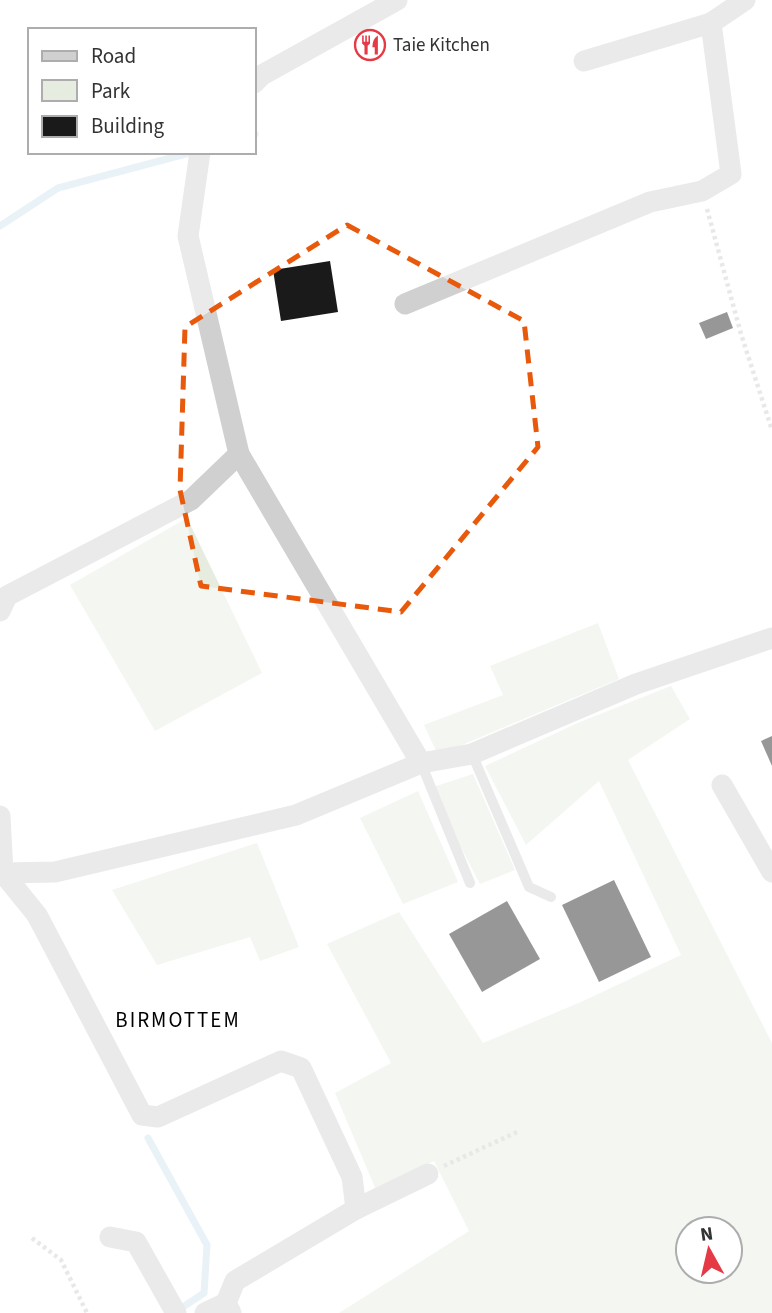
<svg xmlns="http://www.w3.org/2000/svg" width="772" height="1313" font-family="'Source Sans 3',sans-serif">
  <style>
    .green { fill: #e6ecdf; fill-rule: evenodd }
    .lines { fill: none; stroke-linecap: round; stroke-linejoin: round }
    .stream { stroke: #cfe2ee; stroke-width: 7 }
    .building { fill: #1a1a1a }
    .path { stroke: #cdcdcd; stroke-width: 4.5; stroke-dasharray: 3.5 3.5; stroke-linecap: butt }
    .lane { stroke: #d0d0d0; stroke-width: 10 }
    .street { stroke: #d0d0d0; stroke-width: 21 }
    .marked { fill: none; stroke: #e8590c; stroke-width: 5; stroke-dasharray: 14 9; stroke-linejoin: round }
    .labels { text-anchor: middle; dominant-baseline: central; stroke-width: 7; stroke-linejoin: round; paint-order: stroke }
    .poi-label { font-size: 19px; fill: #333; stroke: #fff; text-anchor: start }
    .neighbourhood-label { font-size: 21px; letter-spacing: 2px; fill: #000; stroke: #fff }
  </style>
  <rect width="100%" height="100%" fill="#fff"/>
  <g class="green">
    <polygon points="187,518 262,673 155,731 70,585"/>
    <polygon points="598,623 619,679 438,755 424,725 503,695 490,666"/>
    <path d="M671,686L690,719L628,760L772,1043V1313H339L469,1231L434,1161L376,1190L335,1093L391,1063L327,944L399,912L483,1043L581,1002L681,955L599,781L526,845L485,766L580,722ZM688,1229H730V1271H688Z"/>
    <polygon points="473,774 515,870 480,884 430,788"/>
    <polygon points="418,791 458,882 403,904 360,818"/>
    <polygon points="257,843 299,947 260,961 250,937 157,965 112,890"/>
  </g>
  <g class="lines">
    <g class="stream">
      <polyline points="254,134 255,134"/>
      <polyline points="0,226 58,188 193,152"/>
      <polyline points="148,1138 207,1245 204,1293 177,1311"/>
    </g>
  </g>
  <g class="building">
    <polygon points="330,261 338,312 281,321 273,270"/>
    <polygon points="727,312 733,328 706,339 699,323"/>
    <polygon points="772,736 772,766 761,741"/>
    <polygon points="614,880 651,957 599,982 562,905"/>
    <polygon points="507,901 540,959 482,992 449,934"/>
  </g>
  <g class="lines">
    <g class="path">
      <polyline points="707,209 741,334 772,430"/>
      <polyline points="444,1166 517,1132"/>
      <polyline points="32,1238 61,1260 87,1313"/>
    </g>
    <g class="lane">
      <polyline points="472,754 529,887 551,897"/>
      <polyline points="421,763 470,883"/>
    </g>
    <g class="street">
      <polyline points="584,61 711,23"/>
      <polyline points="254,83 262,75 397,0"/>
      <polyline points="405,304 650,202 702,191 731,174 711,23 745,0"/>
      <polyline points="239,454 421,763"/>
      <polyline points="0,611 7,596 191,500 239,454 188,236 200,152"/>
      <polyline points="722,785 772,872"/>
      <polyline points="0,816 3,873 0,874"/>
      <polyline points="3,873 55,872 296,815 421,763 472,754 636,684 772,638"/>
      <polyline points="3,873 37,915 142,1115 158,1117 281,1061 301,1068 352,1177 356,1209 235,1281 226,1303 231,1313"/>
      <polyline points="356,1209 428,1174"/>
      <polyline points="110,1237 136,1242 176,1313"/>
      <polyline points="205,1313 226,1303"/>
    </g>
  </g>
  <path d="M0 0H772V1313H0ZM347,225L524,321L538,447L401,612L201,586L180,490L185,327Z" fill="#fff" fill-opacity=".55" fill-rule="evenodd"/>
  <path class="marked" d="M347,225L524,321L538,447L401,612L201,586L180,490L185,327Z"/>
  <defs>
    <g id="restaurant-ring" transform="scale(1.575)"><circle r="9.5" fill="#fff" stroke="#e63946" stroke-width="1.5"/><path d="M-5-6h1v4h1v-4h1v4h1v-4h1v5L-1.5 .5V6h-2V.5L-5-1ZM5-6V6H3V1.5H1.5Q1.5-4 5-6Z" fill="#e63946"/></g>
  </defs>
  <g fill-rule="evenodd">
    <use href="#restaurant-ring" x="370" y="45"/>
  </g>
  <g class="labels">
    <g class="poi-label">
      <text x="393" y="45">Taie Kitchen</text>
    </g>
    <g class="neighbourhood-label">
      <text x="178" y="1020">BIRMOTTEM</text>
    </g>
  </g>
  <rect x="28" y="28" width="228" height="126" fill="#ffffff" stroke="#adadad" stroke-width="2"/>
  <rect x="42" y="51" width="35" height="10" fill="#d0d0d0" stroke="#adadad" stroke-width="2"/>
  <text x="91" y="63" font-size="21" fill="#333333">Road</text>
  <rect x="42" y="80" width="35" height="21" fill="#e6ecdf" stroke="#adadad" stroke-width="2"/>
  <text x="91" y="98" font-size="21" fill="#333333">Park</text>
  <rect x="42" y="116" width="35" height="21" fill="#1a1a1a" stroke="#adadad" stroke-width="2"/>
  <text x="91" y="133" font-size="21" fill="#333333">Building</text>
  <g transform="translate(709 1250) rotate(352)"><circle r="33" fill="#ffffff" stroke="#adadad" stroke-width="2"/>
  <path d="M0-5L12 26L0 18L-12 26Z" fill="#e63946"/>
  <text y="-10" font-size="19" font-weight="bold" text-anchor="middle" fill="#333333">N</text>
  </g>
</svg>
